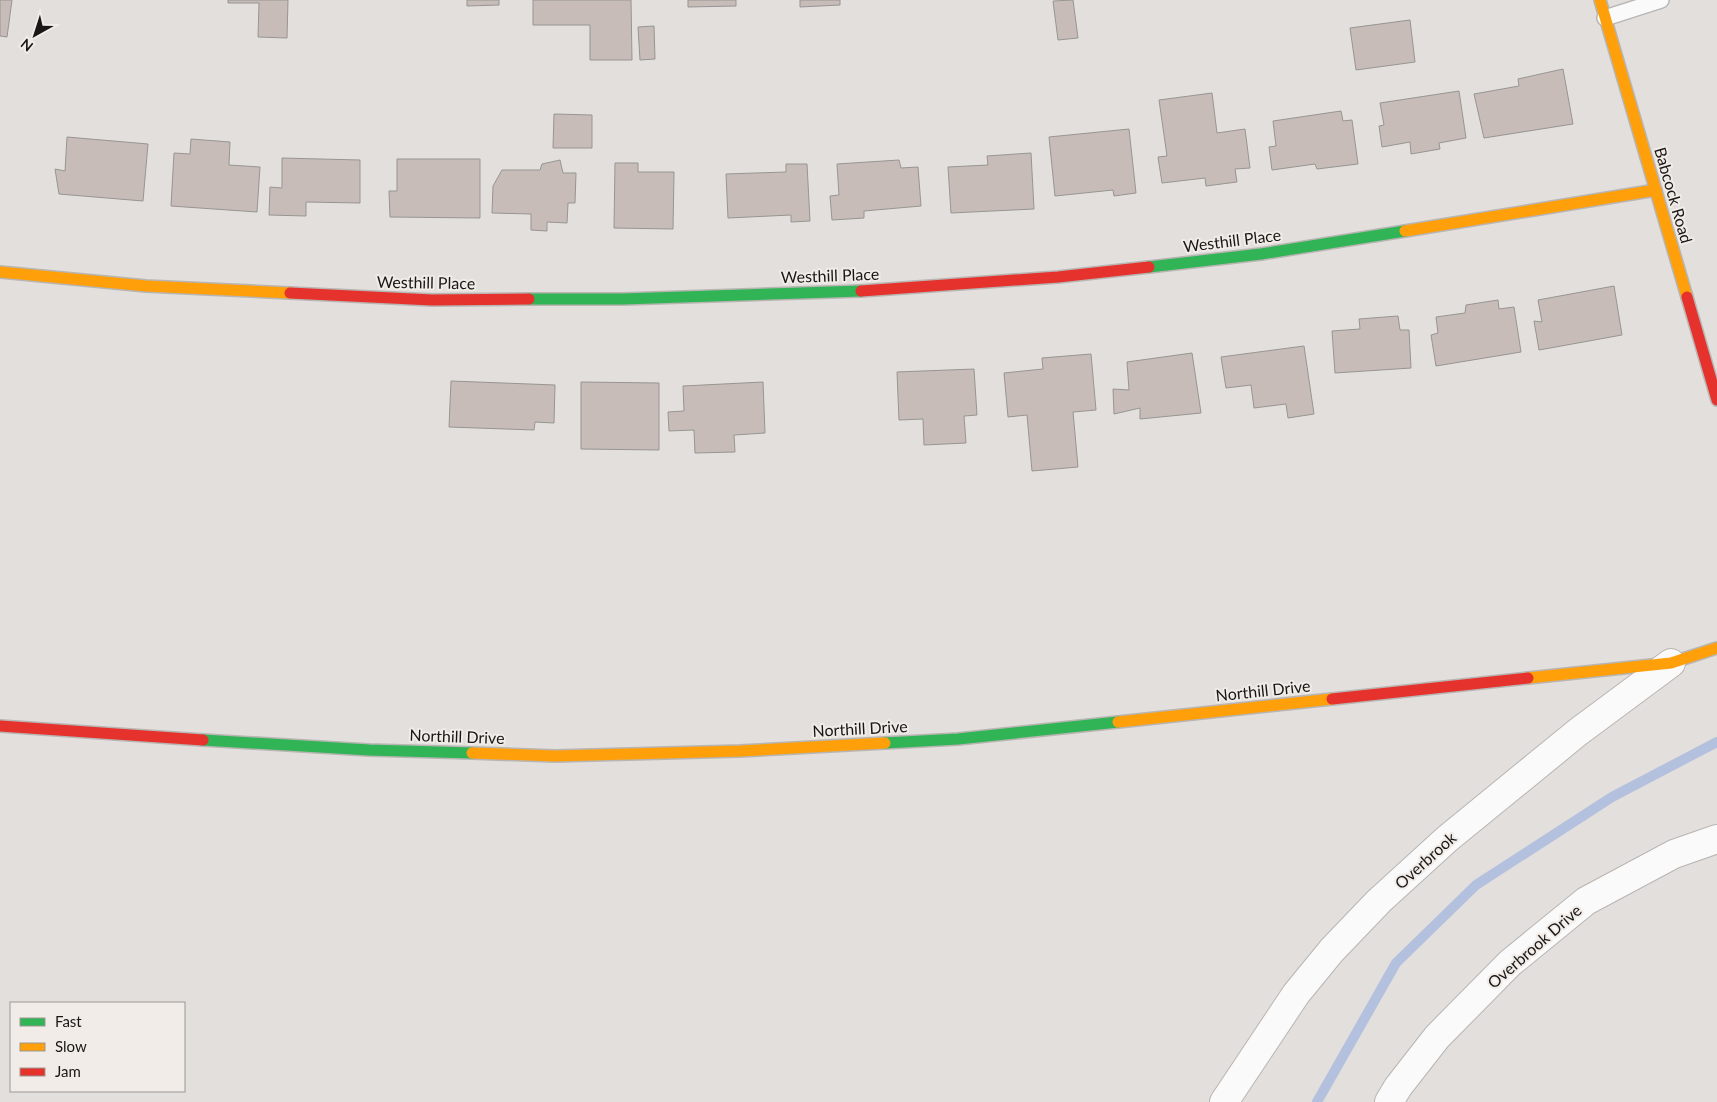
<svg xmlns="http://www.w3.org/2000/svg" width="1717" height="1102" font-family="Lato,sans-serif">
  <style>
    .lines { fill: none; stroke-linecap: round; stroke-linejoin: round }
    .stream { stroke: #b3c0de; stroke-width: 10 }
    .building { fill: #c7bcb8; stroke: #979593 }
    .lane-casing { stroke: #b8b5b3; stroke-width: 18 }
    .street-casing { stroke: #b8b5b3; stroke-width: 30 }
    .fast-casing { stroke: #b8b5b3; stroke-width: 14 }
    .slow-casing { stroke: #b8b5b3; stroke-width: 14 }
    .jam-casing { stroke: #b8b5b3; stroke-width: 14 }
    .lane { stroke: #fbfafa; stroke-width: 15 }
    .street { stroke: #fbfafa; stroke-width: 28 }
    .fast { stroke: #30b455; stroke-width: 11 }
    .slow { stroke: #ff9f0a; stroke-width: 11 }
    .jam { stroke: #e5322d; stroke-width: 11 }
    .labels { text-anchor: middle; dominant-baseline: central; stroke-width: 4; stroke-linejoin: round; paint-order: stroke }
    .street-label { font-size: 16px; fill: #191715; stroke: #f1ece7 }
  </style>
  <rect width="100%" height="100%" fill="#e2dfdc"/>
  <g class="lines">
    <polyline class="stream" points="1317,1102 1396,963 1476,885 1612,797 1717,742"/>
  </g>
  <g class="building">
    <polygon points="0,0 12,0 7,37 0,36"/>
    <polygon points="228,0 288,0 287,38 258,37 259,3 228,3"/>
    <polygon points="467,0 499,0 499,5 467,6"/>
    <polygon points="533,0 631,0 632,60 590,60 590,25 533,25"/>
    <polygon points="688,0 736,0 736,6 688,7"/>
    <polygon points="800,0 840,0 840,5 800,7"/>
    <polygon points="1073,0 1078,38 1058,40 1053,1"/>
    <polygon points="1410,20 1415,62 1356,70 1350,28"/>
    <polygon points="654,26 655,59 640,60 638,27"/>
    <polygon points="1563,69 1573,124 1484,138 1474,94 1519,86 1518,79"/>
    <polygon points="1459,91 1466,138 1439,143 1440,149 1411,154 1410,142 1382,147 1379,126 1384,125 1380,103"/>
    <polygon points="1212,93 1217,133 1245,129 1250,168 1235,169 1237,182 1206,186 1205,178 1162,183 1158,157 1167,156 1159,100"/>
    <polygon points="1341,111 1343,121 1352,120 1358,164 1317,169 1315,164 1272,170 1269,147 1276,146 1273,121"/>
    <polygon points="554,114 592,115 592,148 553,148"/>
    <polygon points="1129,129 1136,193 1114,196 1113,190 1055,196 1049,137"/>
    <polygon points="67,137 148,144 143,201 59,194 55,169 65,171"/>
    <polygon points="191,139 230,142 229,165 260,167 257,212 171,206 174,153 190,154"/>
    <polygon points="1031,153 1034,209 951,213 948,167 988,165 987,156"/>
    <polygon points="282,158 360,160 360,203 306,202 306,216 269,215 270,187 282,188"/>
    <polygon points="397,159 480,159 480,218 390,217 389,191 397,191"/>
    <polygon points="560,160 563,173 576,173 575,203 568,203 567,223 547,222 547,231 531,230 531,214 492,213 493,186 502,170 540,170 542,164"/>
    <polygon points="899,160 901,168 918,167 921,206 864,211 864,218 832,220 830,196 839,195 837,164"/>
    <polygon points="615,163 638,163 638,172 674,172 673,229 614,228"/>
    <polygon points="786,164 807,164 810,221 791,222 791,215 728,218 726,174 786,172"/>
    <polygon points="1614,286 1622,335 1539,350 1534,321 1542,322 1538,300"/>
    <polygon points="1498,300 1499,309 1514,307 1521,352 1436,366 1431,335 1438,333 1436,317 1465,313 1466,305"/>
    <polygon points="1398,316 1400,330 1409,330 1411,368 1335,373 1332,331 1360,329 1359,319"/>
    <polygon points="1304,346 1314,414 1288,418 1286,404 1254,408 1251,385 1226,388 1221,357"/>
    <polygon points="1192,353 1201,413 1140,419 1140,408 1114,414 1113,389 1129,390 1127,362"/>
    <polygon points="1091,354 1096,410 1073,412 1078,467 1032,471 1027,415 1008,417 1004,373 1043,369 1042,358"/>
    <polygon points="974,369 977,415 964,416 966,443 924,445 923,419 899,420 897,372"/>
    <polygon points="451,381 555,385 554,423 535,422 534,430 449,427"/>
    <polygon points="581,382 659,383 659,450 581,449"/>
    <polygon points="763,382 765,433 734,435 735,452 695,453 694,430 669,431 668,412 684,411 683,386"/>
  </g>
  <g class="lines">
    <g class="lane-casing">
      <polyline id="lane" points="1605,18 1661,0"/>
    </g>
    <g class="street-casing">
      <g id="street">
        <polyline points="1224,1102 1296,994 1332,950 1379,901 1447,839 1578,732 1671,663"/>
        <polyline points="1389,1102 1398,1087 1437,1037 1510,963 1586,901 1674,854 1717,839"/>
      </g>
    </g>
    <g class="fast-casing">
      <g id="fast">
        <polyline points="1149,267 1261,254 1405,231"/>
        <polyline points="529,299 623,299 861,291"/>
        <polyline points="203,740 369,750 472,753"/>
        <polyline points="885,743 958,739 1118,722"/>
      </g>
    </g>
    <g class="slow-casing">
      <g id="slow">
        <polyline points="1600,0 1687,297"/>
        <polyline points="1405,231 1656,190"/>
        <polyline points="0,272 146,286 290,293"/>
        <polyline points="1528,678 1671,663 1717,648"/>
        <polyline points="1118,722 1332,699"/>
        <polyline points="472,753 555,756 740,751 885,743"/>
      </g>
    </g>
    <g class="jam-casing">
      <g id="jam">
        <polyline points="861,291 1058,277 1149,267"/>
        <polyline points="290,293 432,300 529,299"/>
        <polyline points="1687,297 1717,400"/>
        <polyline points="1332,699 1528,678"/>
        <polyline points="0,726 203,740"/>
      </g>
    </g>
    <use href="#lane" class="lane"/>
    <use href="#street" class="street"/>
    <use href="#fast" class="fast"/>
    <use href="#slow" class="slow"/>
    <use href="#jam" class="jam"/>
  </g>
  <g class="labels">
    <g class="street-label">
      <text transform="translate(1674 195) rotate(74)">Babcock Road</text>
      <text transform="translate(1232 240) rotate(-7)">Westhill Place</text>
      <text transform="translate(830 275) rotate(-2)">Westhill Place</text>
      <text transform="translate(426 282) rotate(1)">Westhill Place</text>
      <text transform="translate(1263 690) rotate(-6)">Northill Drive</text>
      <text transform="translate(860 728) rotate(-3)">Northill Drive</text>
      <text transform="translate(457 736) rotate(2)">Northill Drive</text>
      <text transform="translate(1425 860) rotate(-42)">Overbrook</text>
      <text transform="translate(1534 946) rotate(-41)">Overbrook Drive</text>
    </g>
  </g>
  <rect x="10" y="1002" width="175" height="90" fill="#f1ece7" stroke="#9b9793"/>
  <rect x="20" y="1018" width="25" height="8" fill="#30b455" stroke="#9b9793"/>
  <text x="55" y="1027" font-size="15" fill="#191715">Fast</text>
  <rect x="20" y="1043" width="25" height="8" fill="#ff9f0a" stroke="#9b9793"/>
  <text x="55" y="1052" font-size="15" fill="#191715">Slow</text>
  <rect x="20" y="1068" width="25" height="8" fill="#e5322d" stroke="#9b9793"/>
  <text x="55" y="1077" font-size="15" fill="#191715">Jam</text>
  <g transform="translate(35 35) rotate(219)" stroke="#f1ece7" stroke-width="4" paint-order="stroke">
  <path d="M0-4L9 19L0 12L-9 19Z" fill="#191715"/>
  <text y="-8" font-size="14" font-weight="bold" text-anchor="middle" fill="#191715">N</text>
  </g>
</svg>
